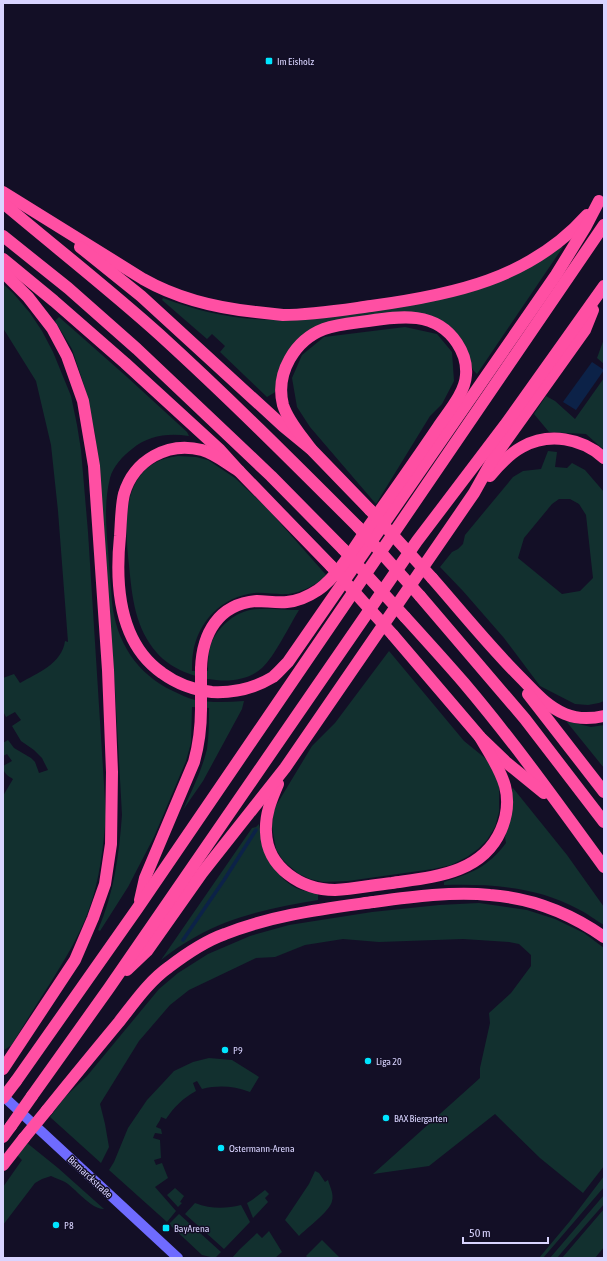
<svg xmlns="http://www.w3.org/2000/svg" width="607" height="1261" font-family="'Asap Condensed',sans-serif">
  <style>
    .green { fill: #12302f; fill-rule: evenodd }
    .water { fill: #0c2248 }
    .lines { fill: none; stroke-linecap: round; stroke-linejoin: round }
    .stream { stroke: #0c2248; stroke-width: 3.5 }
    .secondary { stroke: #6f6bff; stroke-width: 10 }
    .highway { stroke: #ff4fa3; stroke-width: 12 }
    .highway-bridge { stroke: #ff4fa3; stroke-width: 12 }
    .poi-dot { fill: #00e5ff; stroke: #130f26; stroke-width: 1.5 }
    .labels { text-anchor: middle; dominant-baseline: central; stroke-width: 3; stroke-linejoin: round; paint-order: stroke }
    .poi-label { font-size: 10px; fill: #d9d4ff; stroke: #130f26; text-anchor: start }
    .street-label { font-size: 10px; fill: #d9d4ff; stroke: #130f26 }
  </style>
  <rect width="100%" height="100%" fill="#130f26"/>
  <g class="green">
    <path d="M560,246L563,247L477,374L473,370C462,343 461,326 429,315L313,329L277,391L267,397L220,352L225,346L212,334L207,339L162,300L163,298C206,314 238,320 283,320L427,302Z"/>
    <path d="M3,284L13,293L30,313L42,331L53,352L71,396L77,425L81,450L88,532L106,816C103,848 100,879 89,909C80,935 65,959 51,982C37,1003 24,1025 11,1046H10L3,1051V796L13,779C8,776 3,773 3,766L12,761L7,754L3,756V743L8,740L14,748L31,758L35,762L39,773L48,770L42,758L34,750L21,741L12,726L21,720L15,712L6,717L3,711V678L14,674L20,683C37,673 62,664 65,641L68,642L58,511L51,445L36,381L3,328Z"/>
    <path d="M59,317L127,377L187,432L189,436C168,433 149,435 132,449C123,456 113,466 110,478C104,502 106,526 108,550C109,568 111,585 112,602C116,642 137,674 173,691C180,694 187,698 195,700C212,703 228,702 244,701L242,709L203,781L183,810C192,790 202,770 207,749C209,735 209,721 209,708L192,707L191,743L186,761L154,837L142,860L128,887L100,931L98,930C114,893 119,855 122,815L115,689L95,434L85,388L72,349L55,321Z"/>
    <polygon points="405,327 437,334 452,352 454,381 442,404 430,416 376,504 310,427 297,407 292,378 302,355 324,337"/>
    <polygon points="604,339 604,364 597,358"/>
    <polygon points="604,378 604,450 586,434 549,432 534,414 546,396 555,401 575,419"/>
    <path d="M548,451L557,452L555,467L567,468L572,463L585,470L604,492V701L599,703L588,705L575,704L540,686L504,638L463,591L440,567L452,552L458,549L463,544L465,535L513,477L523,471L541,469ZM559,499H570L579,504L586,515L593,578L580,591L562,594L518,558L524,538L552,504Z"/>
    <path d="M178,456L196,457L208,460L235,478L267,508L327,576C317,583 307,590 294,593C281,596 267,592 254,593C222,597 198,621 193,653C192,659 192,665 192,671H208C208,662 208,653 211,644C217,628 234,613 250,610C264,607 285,610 299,610C289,626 275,656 262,668C250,679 232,682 216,680C195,678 171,669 157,653C135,628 132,597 129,565C124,522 121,462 178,456Z"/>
    <polygon points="389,651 464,741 485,758 491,766 499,782 499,812 495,827 487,840 478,849 467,857 451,865 433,869 348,881 323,882 310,879 299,874 288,865 282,859 276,849 272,827 274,809 312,746 335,723"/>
    <polygon points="566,721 591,727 604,725 604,768"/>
    <path d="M513,788L567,855L604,907V925C595,920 587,913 578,909C536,886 490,884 444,885V882C472,873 488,867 506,843L505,837L510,820L511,790Z"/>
    <path d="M259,824C262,848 273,876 296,888C303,891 311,892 318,894V900C277,907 234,915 197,936C184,943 172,951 161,960L252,828L256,827Z"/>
    <polygon points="479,903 527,910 555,919 584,933 604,948 604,1166 583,1193 540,1158 495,1114 429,1166 373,1174 480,1078 480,1068 490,1023 489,1013 511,993 531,966 531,955 519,944 509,942 463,939 379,942 343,939 305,945 275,957 256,958 189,990 170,1005 139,1041 100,1104 105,1124 109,1147 101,1163 50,1117 65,1097 87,1076 159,989 178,973 208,954 250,936 289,925 372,912 439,905"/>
    <path d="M209,1058L232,1060L259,1077L250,1092C233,1086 219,1085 202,1089L197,1081L193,1083L196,1091C183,1098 174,1107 166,1119L161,1117C160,1122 157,1124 156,1127L161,1129L162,1134L155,1133L153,1138L160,1140L161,1158L154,1160L156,1165L162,1163L168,1178L155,1187L176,1211L167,1222L109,1170L114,1162L128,1128L147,1100L162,1084L174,1071L193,1062Z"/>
    <path d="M27,1143L58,1168L104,1209C92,1210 75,1188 65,1182C61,1180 55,1178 51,1176L42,1179L35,1183L3,1225V1187L22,1160L17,1155Z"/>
    <path d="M315,1171L319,1173L325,1182L328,1180C330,1187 334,1194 332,1201C331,1210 306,1229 299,1236L285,1220L309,1184Z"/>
    <polygon points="604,1176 604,1187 543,1258 539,1258 570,1221"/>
    <polygon points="175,1188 184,1196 180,1202 182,1203 178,1207 167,1195"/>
    <polygon points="265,1190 269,1194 265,1198 268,1202 253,1218 247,1203 252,1200"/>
    <polygon points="604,1195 604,1204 562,1252 557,1258 550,1258"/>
    <path d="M195,1203C211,1209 225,1209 241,1205L250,1222L224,1249L185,1214Z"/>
    <polygon points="604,1209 604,1247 595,1258 562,1258"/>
    <polygon points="179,1214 221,1252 215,1258 202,1255 169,1224"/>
    <polygon points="269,1231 282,1252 275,1258 232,1258 239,1250 257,1233 262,1238"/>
    <polygon points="322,1240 340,1258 308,1258 306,1256"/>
  </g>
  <polygon class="water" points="592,362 604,370 576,410 563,402"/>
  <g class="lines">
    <polyline class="stream" points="183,940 224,880 256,830"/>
    <polyline class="secondary" points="3,1096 178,1258"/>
    <g class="highway">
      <path d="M3,192L143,279C178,299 216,308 256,312C265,313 274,314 283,315C312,315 342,310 371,306C452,295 530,279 587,215"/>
      <path d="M3,203C55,247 109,289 160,335C228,397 293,462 358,527"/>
      <polyline points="3,236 68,288 137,349 271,476 343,549"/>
      <polyline points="80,247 141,296 283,426 311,449 370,510"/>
      <polyline points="3,259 54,301 125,363 220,450 239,471 331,566"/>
      <polyline points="3,272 28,297 52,328 67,356 83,401 94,466 108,670 112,772 111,844 105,884 93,918 75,960 3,1069"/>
      <path d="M239,471C227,464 216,454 202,450C168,441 134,460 124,494C121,506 121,523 120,536C115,585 119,643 162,673C177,684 193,690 212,692C233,693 255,688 273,677C278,673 283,667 288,662L556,275L586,226L599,201"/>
      <path d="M490,476C499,465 509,454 522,447C549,432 582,438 604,458"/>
      <path d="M432,578C461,611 489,646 520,677C534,691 546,706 565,714C577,719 591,719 604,716"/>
      <polyline points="420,596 525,719 604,822"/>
      <path d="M405,617C425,639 445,661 464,683C514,742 559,805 604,867"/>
      <polyline points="393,635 480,737 507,763 544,793"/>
      <path d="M201,669C202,634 218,604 257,601C266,601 277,603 287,602C298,601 309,596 318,590C337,577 354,548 367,529C391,495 415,461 438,427C448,412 465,393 466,375C467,363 463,352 457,343C436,311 401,316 368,321C354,323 338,324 324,329C295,340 275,373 283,405C288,421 301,435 311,449"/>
      <polyline points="528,694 604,792"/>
      <path d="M278,784C271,800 265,815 266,832C267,868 302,890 335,890C354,889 373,885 392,883C433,877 482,874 501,830C507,816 509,801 505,786C500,768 489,753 480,737"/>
      <path d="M140,900L145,878L194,762C199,744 201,727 201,709"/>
      <polyline points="127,970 147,951 202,873 285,768 474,493 493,459 585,330 593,310"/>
      <polyline points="16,1081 137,909 604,225"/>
      <polyline points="32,1096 109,988 417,541 505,425 604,286"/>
      <path d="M47,1110C71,1080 95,1051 119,1022C134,1003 149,981 169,967C186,954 205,941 225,934C272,915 323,909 373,902C410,897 453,891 490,895C531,898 570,913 604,937"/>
      <polyline points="3,1137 11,1126"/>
      <polyline points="3,1165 24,1138"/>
    </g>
    <g class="highway-bridge">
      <polyline points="370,510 432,578"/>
      <polyline points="358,527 420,596"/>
      <polyline points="343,549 405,617"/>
      <polyline points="331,566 393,635"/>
      <polyline points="201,669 201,709"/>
      <polyline points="3,1098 16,1081"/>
      <polyline points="11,1126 32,1096"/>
      <polyline points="24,1138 47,1110"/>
    </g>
  </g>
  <g class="poi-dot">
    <rect x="265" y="57" width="8" height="8" rx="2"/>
    <circle cx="225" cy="1050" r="4"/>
    <circle cx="368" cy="1061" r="4"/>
    <circle cx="386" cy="1118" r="4"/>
    <circle cx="221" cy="1148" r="4"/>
    <circle cx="56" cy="1225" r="4"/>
    <rect x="162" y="1224" width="8" height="8" rx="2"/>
  </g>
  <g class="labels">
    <g class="poi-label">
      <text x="277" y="61">Im Eisholz</text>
      <text x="233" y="1050">P9</text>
      <text x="376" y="1061">Liga 20</text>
      <text x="394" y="1118">BAX Biergarten</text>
      <text x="229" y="1148">Ostermann-Arena</text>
      <text x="64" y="1225">P8</text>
      <text x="174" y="1228">BayArena</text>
    </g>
    <g class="street-label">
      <text transform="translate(90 1177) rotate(43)">Bismarckstraße</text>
    </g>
  </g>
  <rect width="607" height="1261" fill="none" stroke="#d9d4ff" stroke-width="8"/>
  <path d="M463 1237v6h85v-6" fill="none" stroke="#d9d4ff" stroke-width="2"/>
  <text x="469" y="1237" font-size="12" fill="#d9d4ff" stroke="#130f26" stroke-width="3" paint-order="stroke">50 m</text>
</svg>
